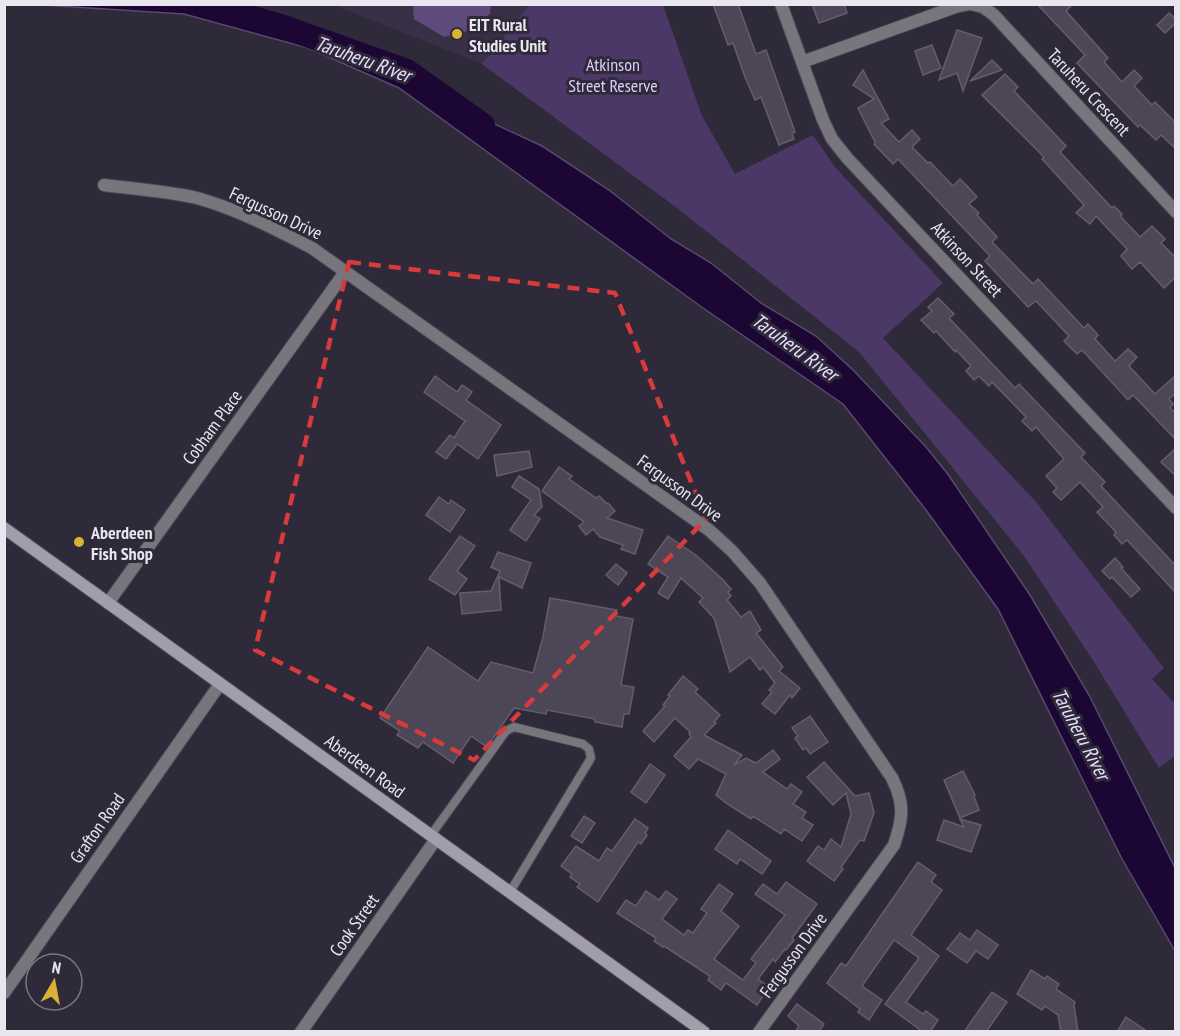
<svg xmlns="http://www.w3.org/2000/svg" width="1180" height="1036" font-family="'PT Sans Narrow',sans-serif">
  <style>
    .built { fill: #383046 }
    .green { fill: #4b3867 }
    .forest { fill: #5f4a7e }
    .water { fill: #1c0633; stroke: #5a496c; stroke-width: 1.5 }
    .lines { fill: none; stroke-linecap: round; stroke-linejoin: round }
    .river { stroke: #1c0633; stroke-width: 24 }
    .building { fill: #4c4657; stroke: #635d6e; stroke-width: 1.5 }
    .lane-casing { stroke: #4d4856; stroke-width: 10 }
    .street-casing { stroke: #4d4856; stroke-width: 14 }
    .secondary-casing { stroke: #4d4856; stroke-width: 14 }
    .lane { stroke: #78757d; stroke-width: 8 }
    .street { stroke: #78757d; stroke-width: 12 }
    .secondary { stroke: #a29daa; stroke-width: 12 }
    .marked { fill: none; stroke: #d83b3c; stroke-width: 4.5; stroke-dasharray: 12 8; stroke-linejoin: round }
    .poi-dot { fill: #d9b334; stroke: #2f2a39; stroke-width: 2 }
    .labels { text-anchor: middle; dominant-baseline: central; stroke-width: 6; stroke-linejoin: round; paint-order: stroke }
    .poi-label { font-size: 18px; font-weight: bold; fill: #e9e6f0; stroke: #2f2a39; text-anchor: start }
    .park-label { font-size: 18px; fill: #dfcdfe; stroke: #2f2a39 }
    .street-label { font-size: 18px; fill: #e9e6f0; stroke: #2f2a39 }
    .water-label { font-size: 20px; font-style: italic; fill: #e9ddfe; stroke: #2f2a39 }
  </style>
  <rect width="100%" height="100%" fill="#2f2a39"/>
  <polygon class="built" points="334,5 529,5 482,64"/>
  <polygon class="green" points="529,5 663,5 702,116 735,174 813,135 835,167 943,283 883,338 1036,502 1164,668 1152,679 1175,704 1175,756 1159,768 1094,662 1024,556 859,352 677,208 482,64"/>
  <polygon class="forest" points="413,5 413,4 491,5 490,14 465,32 444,37 414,19"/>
  <polygon class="water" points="42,5 237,5 542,146 609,190 671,239 711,263 761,303 816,336 854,371 926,447 947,473 1030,595 1089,695 1175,868 1175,951 1121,857 998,609 926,510 843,404 703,308 399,88 308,48 184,14"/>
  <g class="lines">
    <polyline class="river" points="205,4 284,27 407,71 483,125"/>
  </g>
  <g class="building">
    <polygon points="713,4 738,4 756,54 766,50 795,132 792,133 794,139 779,145 761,97 755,100 745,77 733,43 728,45"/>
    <polygon points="812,4 844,4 847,13 819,23"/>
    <polygon points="1037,4 1073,4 1066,11 1108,58 1104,62 1122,82 1134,70 1142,78 1134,86 1152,105 1155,102 1176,123 1176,149 1161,135 1156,140 1140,125 1138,127 1077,63 1085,55"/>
    <polygon points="1169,13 1176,19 1176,23 1165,33 1157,25"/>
    <polygon points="957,30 982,38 963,91 957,73 939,80"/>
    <polygon points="932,45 941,68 923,75 915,51"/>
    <polygon points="992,60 1002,70 970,81"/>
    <polygon points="863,70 889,119 881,123 899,142 912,130 920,139 912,147 928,163 930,162 953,186 960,179 968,187 977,197 969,204 979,213 977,215 997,237 992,242 1033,284 1038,279 1084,328 1088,324 1098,335 1095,339 1115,361 1128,349 1137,357 1129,366 1155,394 1176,375 1176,393 1169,399 1173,404 1170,408 1176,414 1176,440 1133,395 1128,400 1082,350 1077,354 1064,341 1069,336 1036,301 1028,307 985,261 990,256 898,159 893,164 874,144 875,142 858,108 874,99 853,85"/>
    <polygon points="1005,74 1018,87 1014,91 1066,146 1060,152 1112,208 1114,206 1122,214 1120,216 1140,237 1152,226 1165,239 1161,243 1176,258 1176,277 1164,288 1140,262 1132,269 1121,256 1127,249 1096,216 1090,224 1076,213 1084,205 1042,159 1044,157 982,95"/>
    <polygon points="938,298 954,314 949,318 1015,388 1019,384 1085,453 1081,457 1105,482 1101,486 1176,566 1176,593 1127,540 1122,544 1114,535 1116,532 1097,512 1103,507 1080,482 1061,500 1053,492 1057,488 1046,476 1064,459 1036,427 1032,431 1022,421 1026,417 992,382 989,386 979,376 974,380 966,371 971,366 956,350 955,352 936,331 934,333 921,320 932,311 928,307"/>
    <polygon points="435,376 457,392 462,385 472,392 466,400 501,425 478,459 457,444 446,459 436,452 450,435 454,438 465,421 424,392"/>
    <polygon points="1176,448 1176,476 1161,462"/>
    <polygon points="529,451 532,467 497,476 494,455"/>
    <polygon points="559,467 572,476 569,479 596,498 599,496 607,504 608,503 615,511 607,518 643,530 635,554 621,549 623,545 600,537 593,529 586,535 579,526 584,522 542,491"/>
    <polygon points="519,476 539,489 542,507 534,515 540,519 526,541 510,530 531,500 512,487"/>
    <polygon points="439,497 449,504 451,500 465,510 450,532 426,515"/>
    <polygon points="460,536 475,546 457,571 467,579 455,595 429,579"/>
    <polygon points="668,536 697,556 722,579 731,589 728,592 731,596 727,600 741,617 750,611 761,630 756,633 783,667 779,671 800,688 792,698 790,695 775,714 762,704 772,692 769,690 775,683 763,667 760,670 750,657 730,672 714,618 699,602 703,598 681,578 668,599 658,593 668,577 648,564"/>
    <polygon points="498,552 531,563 522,588 499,577 501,610 462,614 460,593 491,591 500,571 491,567"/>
    <polygon points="1115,558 1123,567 1121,568 1140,589 1131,597 1112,577 1110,579 1102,571"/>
    <polygon points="616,564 627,573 618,585 606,575"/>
    <polygon points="550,598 617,610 616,616 633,619 621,685 634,687 629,714 624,714 622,727 595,722 595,719 547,710 546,714 514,708 487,747 471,736 453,763 423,742 418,748 397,735 400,731 380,718 428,647 478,681 491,662 533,673 543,637"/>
    <polygon points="683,676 698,689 695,692 720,715 714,722 716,723 704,735 742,755 734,765 746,758 756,763 773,750 780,759 763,772 787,789 791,784 802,792 793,804 806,812 802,818 813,825 802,841 784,829 781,834 753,816 751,819 726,803 716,795 726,774 698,759 689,769 674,756 691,737 689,734 690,732 675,718 654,742 643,731 665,706 663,705 670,696 668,695"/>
    <polygon points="810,716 828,742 810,754 806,748 803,750 795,738 798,736 792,728"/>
    <polygon points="824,762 855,796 869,793 874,813 864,841 860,840 841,867 843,869 834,881 807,861 818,846 824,850 831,839 841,847 851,814 846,793 833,805 807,777"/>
    <polygon points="650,764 665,775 646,803 631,792"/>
    <polygon points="963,771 975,795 974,796 979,810 960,818 944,780"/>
    <polygon points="584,816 595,823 582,843 571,836"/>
    <polygon points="635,819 648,828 645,833 647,835 641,844 638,842 598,902 577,887 580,884 570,877 572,874 561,866 576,846 599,861 607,848 612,851"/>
    <polygon points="960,819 981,825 971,852 937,840 944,820 964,827"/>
    <polygon points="728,830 771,861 762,874 740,859 737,864 715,849"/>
    <polygon points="918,862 936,875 931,882 942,890 911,935 939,956 906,1002 923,1014 926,1011 938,1020 930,1032 923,1032 885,1004 919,958 894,940 862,986 882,1000 869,1020 858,1012 860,1009 827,983 841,963 846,966"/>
    <polygon points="786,882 817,904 792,938 794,940 786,950 785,949 775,962 773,959 758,979 769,987 757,1005 726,983 721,990 708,980 710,976 664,946 663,947 654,941 656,938 617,913 626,900 636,906 646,891 659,900 666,891 677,899 662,919 684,935 688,930 693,933 707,913 701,909 719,884 733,894 721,911 739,926 714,959 743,980 756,963 751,959 785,915 755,894 763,884 777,894"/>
    <polygon points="977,930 998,945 988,959 976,951 967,963 947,949 960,933 970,940"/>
    <polygon points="1031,970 1045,979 1047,976 1059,984 1056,989 1075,1002 1074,1005 1078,1032 1061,1032 1058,1015 1045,1006 1042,1010 1017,994"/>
    <polygon points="992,992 1007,1002 986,1032 964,1032"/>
    <polygon points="797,1004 824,1024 819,1032 795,1032 799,1026 788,1016"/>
    <polygon points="1126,1017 1148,1032 1117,1032"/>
  </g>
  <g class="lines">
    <g class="lane-casing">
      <polyline id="lane" points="431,835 506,731 514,727 583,744 589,749 591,758 510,892"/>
    </g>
    <g class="street-casing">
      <g id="street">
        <polyline points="781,4 823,120 832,139 848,159 1176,508"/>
        <polyline points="970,4 983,7 994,15 1176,212"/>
        <polyline points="802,62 958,6 969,4"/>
        <path d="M104,185C134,189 167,191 197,198C237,209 275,229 312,248L709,530L732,551L760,583L892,778C905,804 903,818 894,845L759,1032"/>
        <polyline points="108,603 345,272"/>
        <polyline points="4,993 220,684"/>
        <polyline points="301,1032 436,839"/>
      </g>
    </g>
    <g class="secondary-casing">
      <polyline id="secondary" points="4,528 704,1032"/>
    </g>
    <use href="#lane" class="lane"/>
    <use href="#street" class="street"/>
    <use href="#secondary" class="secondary"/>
  </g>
  <path class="marked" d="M349,262L615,293L706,519L474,760L255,650Z"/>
  <g class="poi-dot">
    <circle cx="457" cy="34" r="6"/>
    <circle cx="79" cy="542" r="6"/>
  </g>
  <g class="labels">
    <g class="poi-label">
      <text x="469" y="24">EIT Rural<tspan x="469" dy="21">Studies Unit</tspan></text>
      <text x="91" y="532">Aberdeen<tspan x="91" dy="21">Fish Shop</tspan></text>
    </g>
    <g class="park-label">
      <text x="613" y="64">Atkinson<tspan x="613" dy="21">Street Reserve</tspan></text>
    </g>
    <g class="street-label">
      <text transform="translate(1089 92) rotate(47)">Taruheru Crescent</text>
      <text transform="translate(276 213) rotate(25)">Fergusson Drive</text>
      <text transform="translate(967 259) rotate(47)">Atkinson Street</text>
      <text transform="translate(212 427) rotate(-54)">Cobham Place</text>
      <text transform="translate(680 488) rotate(36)">Fergusson Drive</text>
      <text transform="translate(365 766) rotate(36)">Aberdeen Road</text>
      <text transform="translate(97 828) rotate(-55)">Grafton Road</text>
      <text transform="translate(354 925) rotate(-55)">Cook Street</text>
      <text transform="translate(793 955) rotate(-54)">Fergusson Drive</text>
    </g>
    <g class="water-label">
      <text transform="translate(363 59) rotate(20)">Taruheru River</text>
      <text transform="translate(795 347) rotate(36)">Taruheru River</text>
      <text transform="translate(1081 734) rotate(62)">Taruheru River</text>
    </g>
  </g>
  <rect width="1180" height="1036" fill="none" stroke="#e9e6f0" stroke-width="12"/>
  <g transform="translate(54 982) rotate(10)"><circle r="28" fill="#2f2a39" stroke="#797582" stroke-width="1.5"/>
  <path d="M0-4.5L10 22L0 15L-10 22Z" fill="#d9b334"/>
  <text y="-9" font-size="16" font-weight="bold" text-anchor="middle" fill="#e9e6f0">N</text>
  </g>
</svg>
